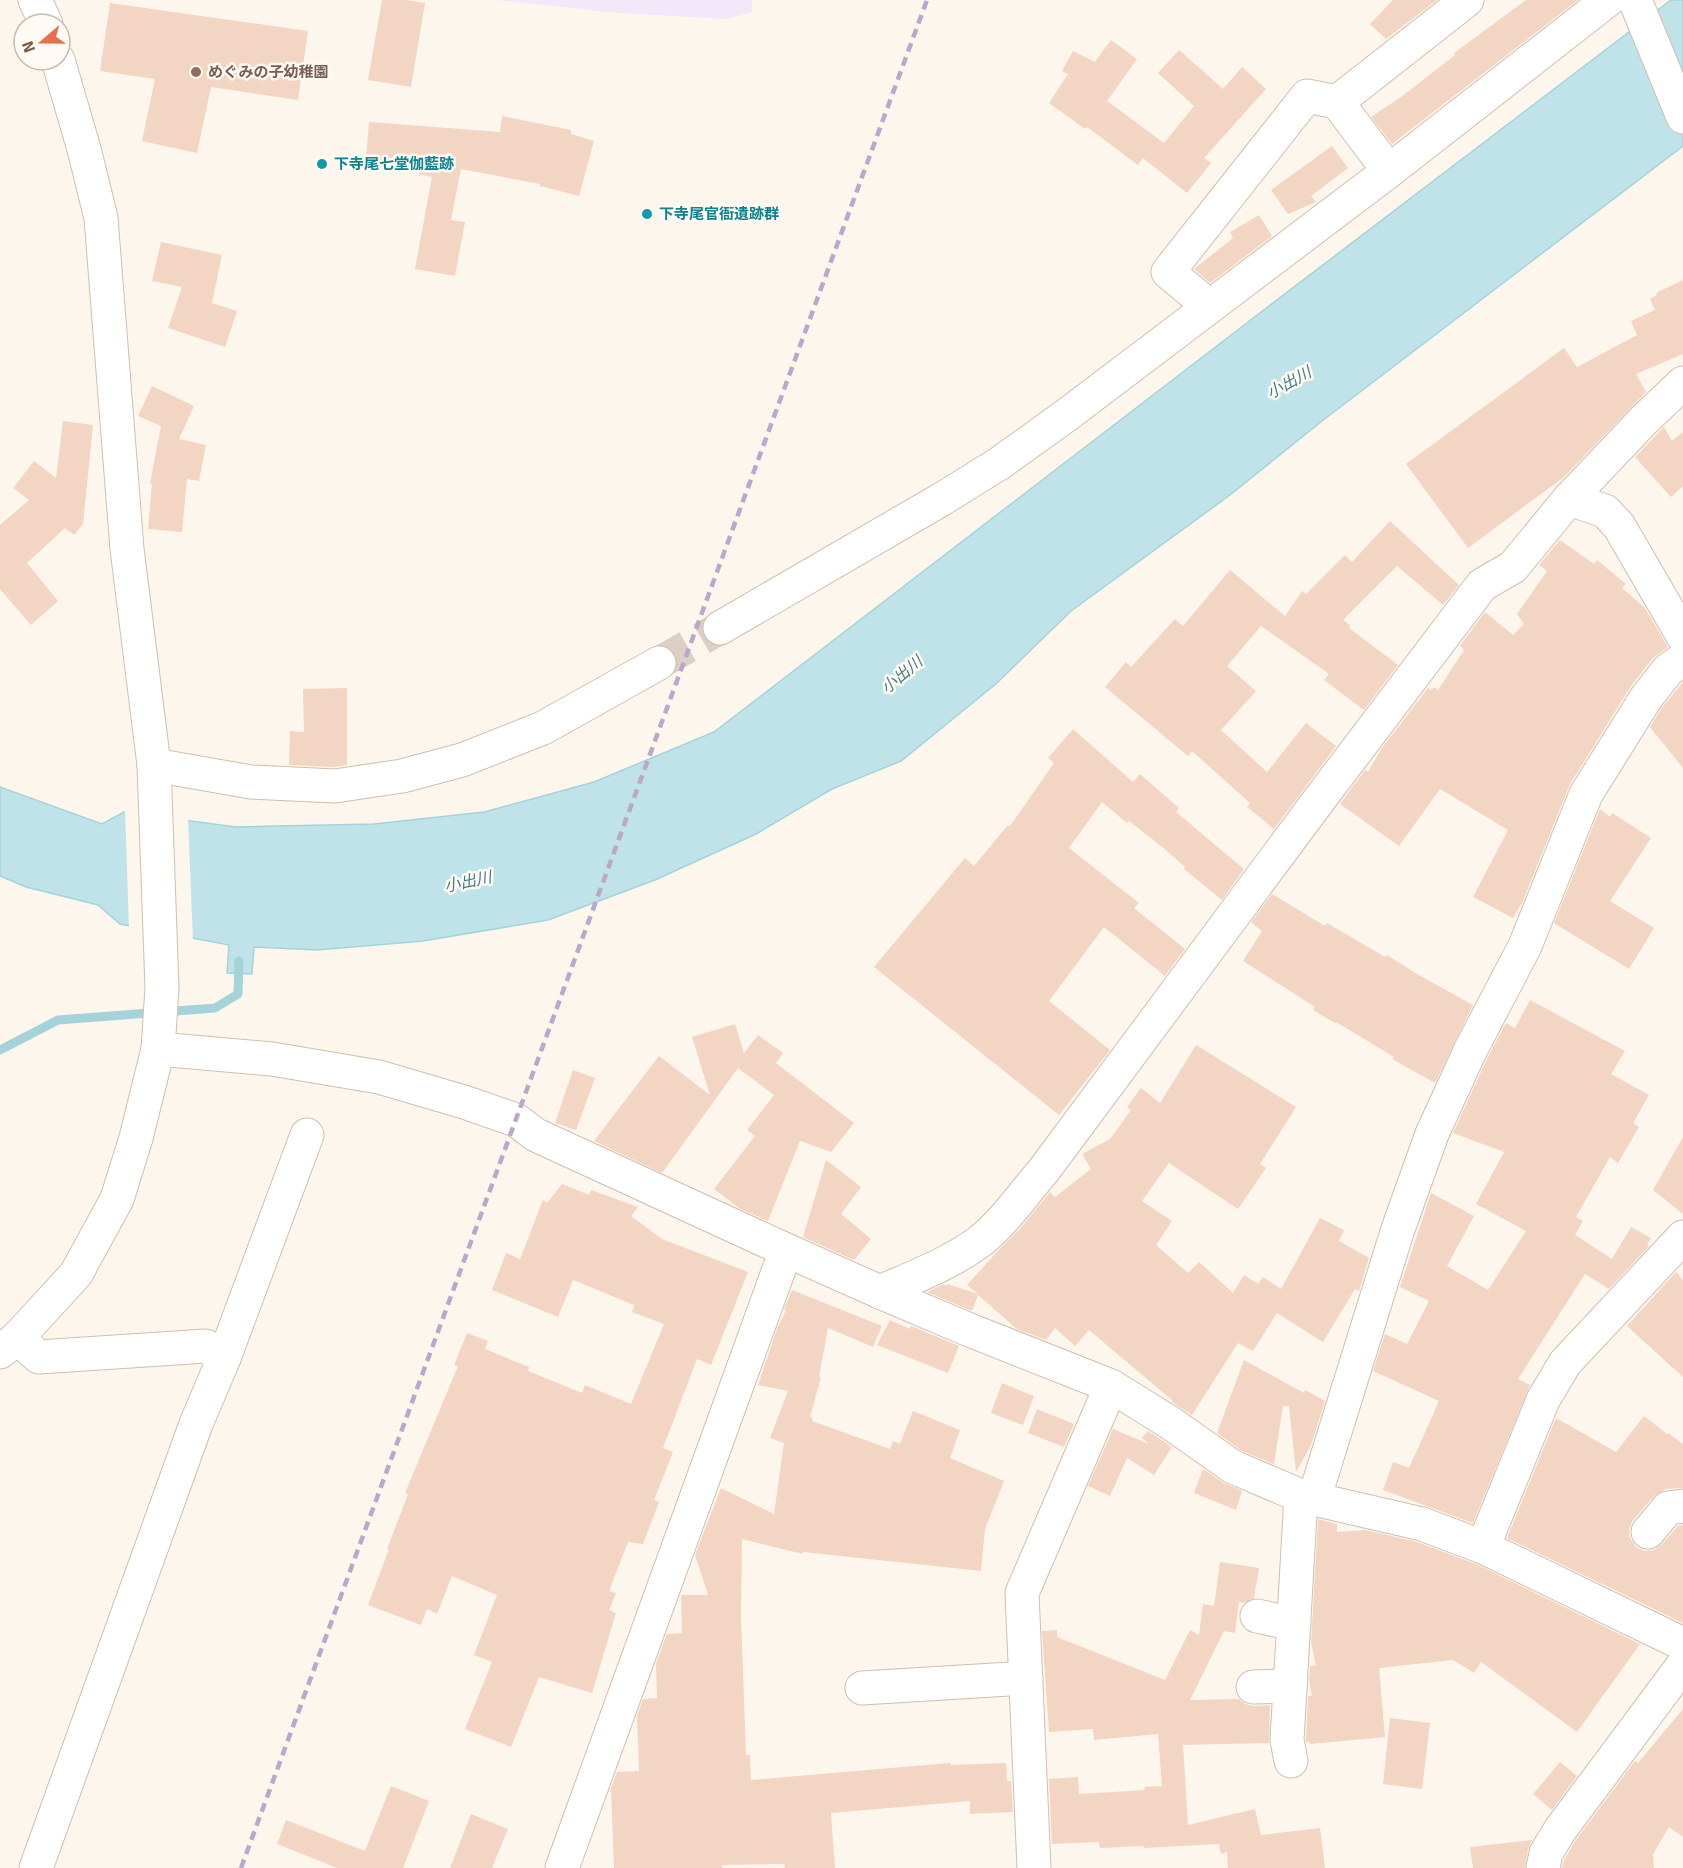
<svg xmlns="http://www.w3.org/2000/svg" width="1683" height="1868" font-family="Signika,'Noto Sans JP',sans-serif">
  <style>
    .education { fill: #f3e8fa }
    .water { fill: #bfe3e8; stroke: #a5d3da; stroke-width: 1.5 }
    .pier { fill: #fdf6ec }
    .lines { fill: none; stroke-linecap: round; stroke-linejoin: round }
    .stream { stroke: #a5d3da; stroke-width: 9 }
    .building { fill: #f3d5c3 }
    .minor-tunnel { stroke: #dcd0c4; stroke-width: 33; stroke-dasharray: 33 16; stroke-linecap: butt }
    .minor-casing { stroke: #d1beb0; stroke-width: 35 }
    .tertiary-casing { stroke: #d1beb0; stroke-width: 35 }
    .minor { stroke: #fff; stroke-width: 33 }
    .tertiary { stroke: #fff; stroke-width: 33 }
    .rail { stroke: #b9a8c9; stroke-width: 4.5; stroke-dasharray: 9 6; stroke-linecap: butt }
    .education-dot { fill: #8d6e63; stroke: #fffaf3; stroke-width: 2 }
    .culture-dot { fill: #0f9aa8; stroke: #fffaf3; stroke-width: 2 }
    .labels { text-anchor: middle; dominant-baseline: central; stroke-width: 5; stroke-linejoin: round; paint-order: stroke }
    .education-label { font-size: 15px; font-weight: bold; fill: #785e54; stroke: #fffaf3; text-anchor: start }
    .culture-label { font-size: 15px; font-weight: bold; fill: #0d838f; stroke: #fffaf3; text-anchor: start }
    .water-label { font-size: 16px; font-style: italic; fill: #437c86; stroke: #fffaf3 }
  </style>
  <rect width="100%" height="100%" fill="#fdf6ec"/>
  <polygon class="education" points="495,0 752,0 752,12 726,19 618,13"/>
  <polygon class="water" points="1671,0 1683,0 1683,146 1322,421 1230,495 1071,611 997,683 901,761 832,789 756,834 655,880 548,920 423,941 317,950 254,947 252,974 227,973 229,945 120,924 98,905 26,887 0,876 0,787 102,824 124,812 236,827 374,824 484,812 594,782 714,732 1248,322"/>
  <polygon class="pier" points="125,810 188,818 193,941 129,928"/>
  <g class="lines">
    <polyline class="stream" points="0,1050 58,1020 215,1008 238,994 239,961"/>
  </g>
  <g class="building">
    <polygon points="382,0 406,0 425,3 411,87 368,80"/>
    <polygon points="1393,0 1437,0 1386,39 1370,24"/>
    <polygon points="1526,0 1578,0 1392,144 1371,117 1401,97 1455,55 1454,53"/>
    <polygon points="110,3 308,31 298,100 211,87 197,153 142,141 155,79 100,71"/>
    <polygon points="1111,40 1137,59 1107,101 1164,143 1194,106 1158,73 1179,50 1223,89 1242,67 1266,89 1204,158 1211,163 1187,193 1143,158 1138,165 1087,127 1085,129 1049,103 1068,74 1062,71 1073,51 1095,62"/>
    <polygon points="502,116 571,130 571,134 594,141 579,196 540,186 540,184 461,169 451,220 465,222 455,276 415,269 432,177 419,174 421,163 366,159 369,122 500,132"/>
    <polygon points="1332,146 1348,168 1311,196 1316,202 1288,214 1271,190"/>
    <polygon points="1259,215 1272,236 1210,283 1194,269 1233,238 1230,232"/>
    <polygon points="161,242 222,255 212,303 237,311 225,347 168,328 182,287 152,281"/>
    <polygon points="1683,280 1683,354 1636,374 1646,392 1564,477 1468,548 1406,464 1564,348 1577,367 1637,335 1631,321 1655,310 1650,299 1657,295 1656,293"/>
    <polygon points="152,386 194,406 179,439 206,445 199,481 187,479 182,532 148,529 152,484 150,483 161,426 138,416"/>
    <polygon points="63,421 93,425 83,524 74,535 65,528 27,563 58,601 31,625 0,589 0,525 29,500 13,488 34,461 56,478"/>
    <polygon points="1664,427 1672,441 1683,432 1683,486 1671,497 1635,457"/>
    <polygon points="1390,521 1459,585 1443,605 1397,566 1343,620 1350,625 1349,628 1398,665 1364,710 1324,680 1329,674 1261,626 1227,666 1256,691 1221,730 1267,772 1306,723 1336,746 1274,829 1247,807 1250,803 1192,751 1188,756 1105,687 1126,662 1131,667 1175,619 1183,626 1230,570 1285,616 1302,591 1306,594 1345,555 1352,562"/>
    <polygon points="1560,540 1594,564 1597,560 1626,584 1622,588 1644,607 1668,647 1653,658 1631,686 1570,784 1522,903 1513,918 1473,897 1508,830 1440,789 1399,846 1340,804 1365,770 1368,772 1382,748 1428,688 1431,690 1434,687 1438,690 1464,650 1460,646 1485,612 1513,635 1524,624 1517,614 1547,571 1539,565"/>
    <polygon points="1683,682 1683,768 1650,727 1661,709"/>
    <polygon points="347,688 347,765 334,767 289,765 290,731 304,732 303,689"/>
    <polygon points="1073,729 1133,782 1140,774 1179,808 1176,812 1244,869 1222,900 1184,869 1185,867 1161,846 1129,821 1127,823 1102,802 1069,848 1139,903 1134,908 1185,949 1165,976 1104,927 1049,1001 1110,1050 1059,1115 874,967 965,858 974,866 1008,825 1010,826 1054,763 1048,758"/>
    <polygon points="1600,809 1610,817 1612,813 1651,838 1610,901 1654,928 1629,969 1554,923"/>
    <polygon points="1272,894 1325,926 1327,923 1385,957 1387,955 1417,974 1473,1005 1435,1083 1392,1059 1394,1057 1336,1022 1335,1023 1313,1010 1315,1007 1243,961 1262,931 1251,922"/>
    <polygon points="1530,1000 1625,1051 1611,1074 1649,1095 1633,1123 1639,1127 1618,1163 1610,1157 1576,1217 1583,1221 1575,1235 1612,1259 1631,1227 1651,1238 1647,1245 1649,1246 1609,1289 1585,1274 1518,1379 1530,1385 1473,1523 1383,1490 1393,1462 1409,1468 1439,1401 1373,1371 1385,1334 1407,1344 1429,1301 1400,1287 1431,1193 1474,1216 1447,1266 1488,1290 1526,1231 1476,1204 1504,1152 1453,1133 1487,1059 1506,1023 1515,1028"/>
    <polygon points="735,1024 744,1053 758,1035 783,1053 776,1063 854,1123 831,1152 800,1141 768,1221 739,1208 714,1189 755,1136 747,1130 774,1095 738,1068 662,1173 594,1141 659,1056 710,1095 692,1037"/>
    <polygon points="1196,1045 1296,1107 1260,1164 1266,1168 1238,1209 1169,1163 1142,1201 1172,1221 1156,1245 1188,1273 1199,1262 1233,1293 1244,1275 1258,1284 1263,1277 1281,1289 1320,1218 1344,1230 1339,1241 1369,1258 1359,1291 1355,1289 1323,1342 1277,1313 1253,1351 1238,1343 1192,1415 1172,1402 1172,1400 1089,1330 1075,1346 1055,1328 1046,1340 1017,1329 978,1295 972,1311 927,1292 944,1284 946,1286 947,1284 978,1294 967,1285 996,1253 1019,1230 1050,1192 1055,1197 1091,1169 1082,1154 1110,1139 1131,1110 1127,1107 1141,1088 1160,1103"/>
    <polygon points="573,1070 595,1078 576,1130 555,1123"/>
    <polygon points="1683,1137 1683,1214 1653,1190"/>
    <polygon points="826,1160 861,1187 841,1214 871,1239 854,1260 803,1237"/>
    <polygon points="562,1184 589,1195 591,1190 638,1207 631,1216 662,1239 748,1272 711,1365 697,1359 663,1448 673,1452 654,1500 659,1502 643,1544 628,1542 609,1591 616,1593 609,1610 616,1613 592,1693 539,1677 511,1747 465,1729 492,1662 474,1655 497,1595 452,1576 437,1614 427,1609 421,1625 368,1605 389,1549 387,1549 408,1494 405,1493 458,1366 454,1365 467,1333 488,1341 485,1349 529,1367 528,1371 582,1393 585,1385 631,1404 664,1324 632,1312 634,1305 573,1280 558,1317 492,1290 506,1253 520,1259 543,1200 547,1203"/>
    <polygon points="1676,1272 1683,1280 1683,1377 1627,1326"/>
    <polygon points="792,1290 882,1326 873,1347 828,1328 819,1377 821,1377 810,1417 813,1418 812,1421 890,1449 893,1441 900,1444 913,1411 960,1430 950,1458 1004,1481 985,1529 981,1571 803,1552 803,1554 742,1539 741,1617 746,1755 750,1755 751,1780 950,1763 951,1765 1006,1763 1007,1781 1011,1781 1013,1812 970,1814 970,1801 831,1813 835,1868 785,1868 784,1864 722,1865 722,1868 614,1868 611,1788 617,1772 639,1771 637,1716 643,1699 657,1698 656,1663 667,1634 682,1633 681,1595 708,1595 695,1555 721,1488 774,1514 784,1443 770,1438 788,1391 758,1385 777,1329 786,1310 784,1309"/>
    <polygon points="890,1320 910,1329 911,1326 959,1346 948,1373 877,1345"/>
    <polygon points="1244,1360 1304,1393 1305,1390 1325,1401 1311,1445 1296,1472 1289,1406 1283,1406 1274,1464 1242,1451 1217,1433"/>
    <polygon points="1002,1383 1034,1396 1023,1425 991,1413"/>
    <polygon points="1037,1409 1074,1424 1064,1447 1028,1433"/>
    <polygon points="1644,1416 1667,1434 1668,1433 1683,1444 1683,1488 1666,1489 1654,1496 1633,1520 1629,1529 1630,1538 1636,1547 1645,1551 1654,1550 1662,1544 1678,1526 1683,1525 1683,1623 1507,1538 1556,1418 1616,1452"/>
    <polygon points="1113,1429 1149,1444 1142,1438 1148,1431 1172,1447 1154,1475 1127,1458 1110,1496 1088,1486"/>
    <polygon points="1203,1469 1222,1482 1242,1491 1236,1510 1194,1493"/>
    <polygon points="1318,1519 1337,1524 1337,1532 1365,1530 1417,1542 1476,1564 1640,1644 1577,1732 1481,1662 1474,1673 1453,1660 1379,1668 1385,1737 1310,1744 1310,1742 1306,1742 1306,1739 1308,1696 1312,1696 1309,1680 1310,1666 1316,1665 1311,1643"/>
    <polygon points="1220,1562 1259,1568 1254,1598 1244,1603 1239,1602 1235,1633 1224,1631 1190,1700 1239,1699 1245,1704 1253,1706 1270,1705 1269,1743 1183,1745 1188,1825 1255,1809 1261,1835 1320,1828 1325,1868 1228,1868 1227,1852 1221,1854 1219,1844 1144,1848 1143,1846 1100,1848 1099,1842 1052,1844 1049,1779 1078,1777 1079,1794 1145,1790 1144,1787 1162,1786 1158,1734 1094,1740 1093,1729 1049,1732 1042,1631 1057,1630 1057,1637 1165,1680 1190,1630 1199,1635 1203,1604 1214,1606"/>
    <polygon points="1683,1709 1683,1837 1669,1827 1653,1854 1654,1868 1562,1868 1564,1860 1576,1840 1635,1761 1638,1763"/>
    <polygon points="1390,1718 1430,1723 1422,1789 1383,1784"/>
    <polygon points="1560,1762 1577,1776 1552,1810 1533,1794"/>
    <polygon points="391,1786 429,1801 403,1868 337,1868 277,1844 286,1820 365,1851"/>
    <polygon points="471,1814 508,1829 492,1868 450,1868"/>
    <polygon points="1532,1840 1528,1849 1525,1868 1473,1868 1470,1847"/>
  </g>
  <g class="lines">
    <polyline class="minor-tunnel" points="659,663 720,628"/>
    <g class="minor-casing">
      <g id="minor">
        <polyline points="1635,0 1683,117"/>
        <polyline points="1337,102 1467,0"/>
        <polyline points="1209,306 1168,272 1307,96 1337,102 1389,171"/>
        <polyline points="1569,499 1605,511 1619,526 1683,636"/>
        <polyline points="720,628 942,499 1000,463 1068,414 1389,171 1608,0"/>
        <polyline points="154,765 251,782 335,786 402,776 462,760 543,728 659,663"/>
        <polyline points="158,1049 272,1059 379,1077 464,1102 516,1120 536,1135 786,1250 880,1292 967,1329 1111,1386 1169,1422 1233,1467 1301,1496 1422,1524 1483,1547 1683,1644"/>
        <path d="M880,1292C914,1277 949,1264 979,1242C1004,1223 1023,1194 1044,1170L1322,796L1482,585L1513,567L1569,499L1644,420L1683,383"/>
        <polyline points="17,1338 39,1357 206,1346 224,1358"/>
        <polyline points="1314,1499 1398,1229 1432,1134 1470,1051 1525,946 1586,794 1646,698 1668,670 1683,659"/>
        <polyline points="1648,1532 1668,1508 1683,1506"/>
        <polyline points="1483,1547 1543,1400 1565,1363 1683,1237"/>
        <polyline points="1257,1616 1294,1624"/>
        <polyline points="1253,1687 1290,1686"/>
        <polyline points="862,1688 1026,1678"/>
        <polyline points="1291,1761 1287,1740 1301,1496"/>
        <polyline points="36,1868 196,1424 224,1358 307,1135"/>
        <polyline points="1034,1868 1022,1593 1111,1386"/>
        <polyline points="1543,1868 1546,1853 1560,1830 1683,1665"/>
      </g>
    </g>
    <g class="tertiary-casing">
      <g id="tertiary">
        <polyline points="35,0 46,24"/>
        <polyline points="0,1352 17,1338 76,1274 117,1199 136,1138 158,1049 162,988 154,765 127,549 101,218 84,149 58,60"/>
        <polyline points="562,1868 786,1250"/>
      </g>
    </g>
    <use href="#minor" class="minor"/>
    <use href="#tertiary" class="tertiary"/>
    <polyline class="rail" points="241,1868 927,0"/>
  </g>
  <circle class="education-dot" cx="196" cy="72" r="6"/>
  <g class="culture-dot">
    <circle cx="322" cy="164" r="6"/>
    <circle cx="647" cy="214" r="6"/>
  </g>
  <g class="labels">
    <g class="education-label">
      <text x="208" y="72">めぐみの子幼稚園</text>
    </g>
    <g class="culture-label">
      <text x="334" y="164">下寺尾七堂伽藍跡</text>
      <text x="659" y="214">下寺尾官衙遺跡群</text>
    </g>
    <g class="water-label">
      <text transform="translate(1289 383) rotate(-29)">小出川</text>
      <text transform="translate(902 675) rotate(-40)">小出川</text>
      <text transform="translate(468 882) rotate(-12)">小出川</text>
    </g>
  </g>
  <g transform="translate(42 42) rotate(250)"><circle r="28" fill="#fffaf3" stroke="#cabbb1" stroke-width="1.5"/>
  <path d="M0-4.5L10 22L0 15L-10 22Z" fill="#e76f51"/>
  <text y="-9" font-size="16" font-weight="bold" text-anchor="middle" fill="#7a5c4d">N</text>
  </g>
</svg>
